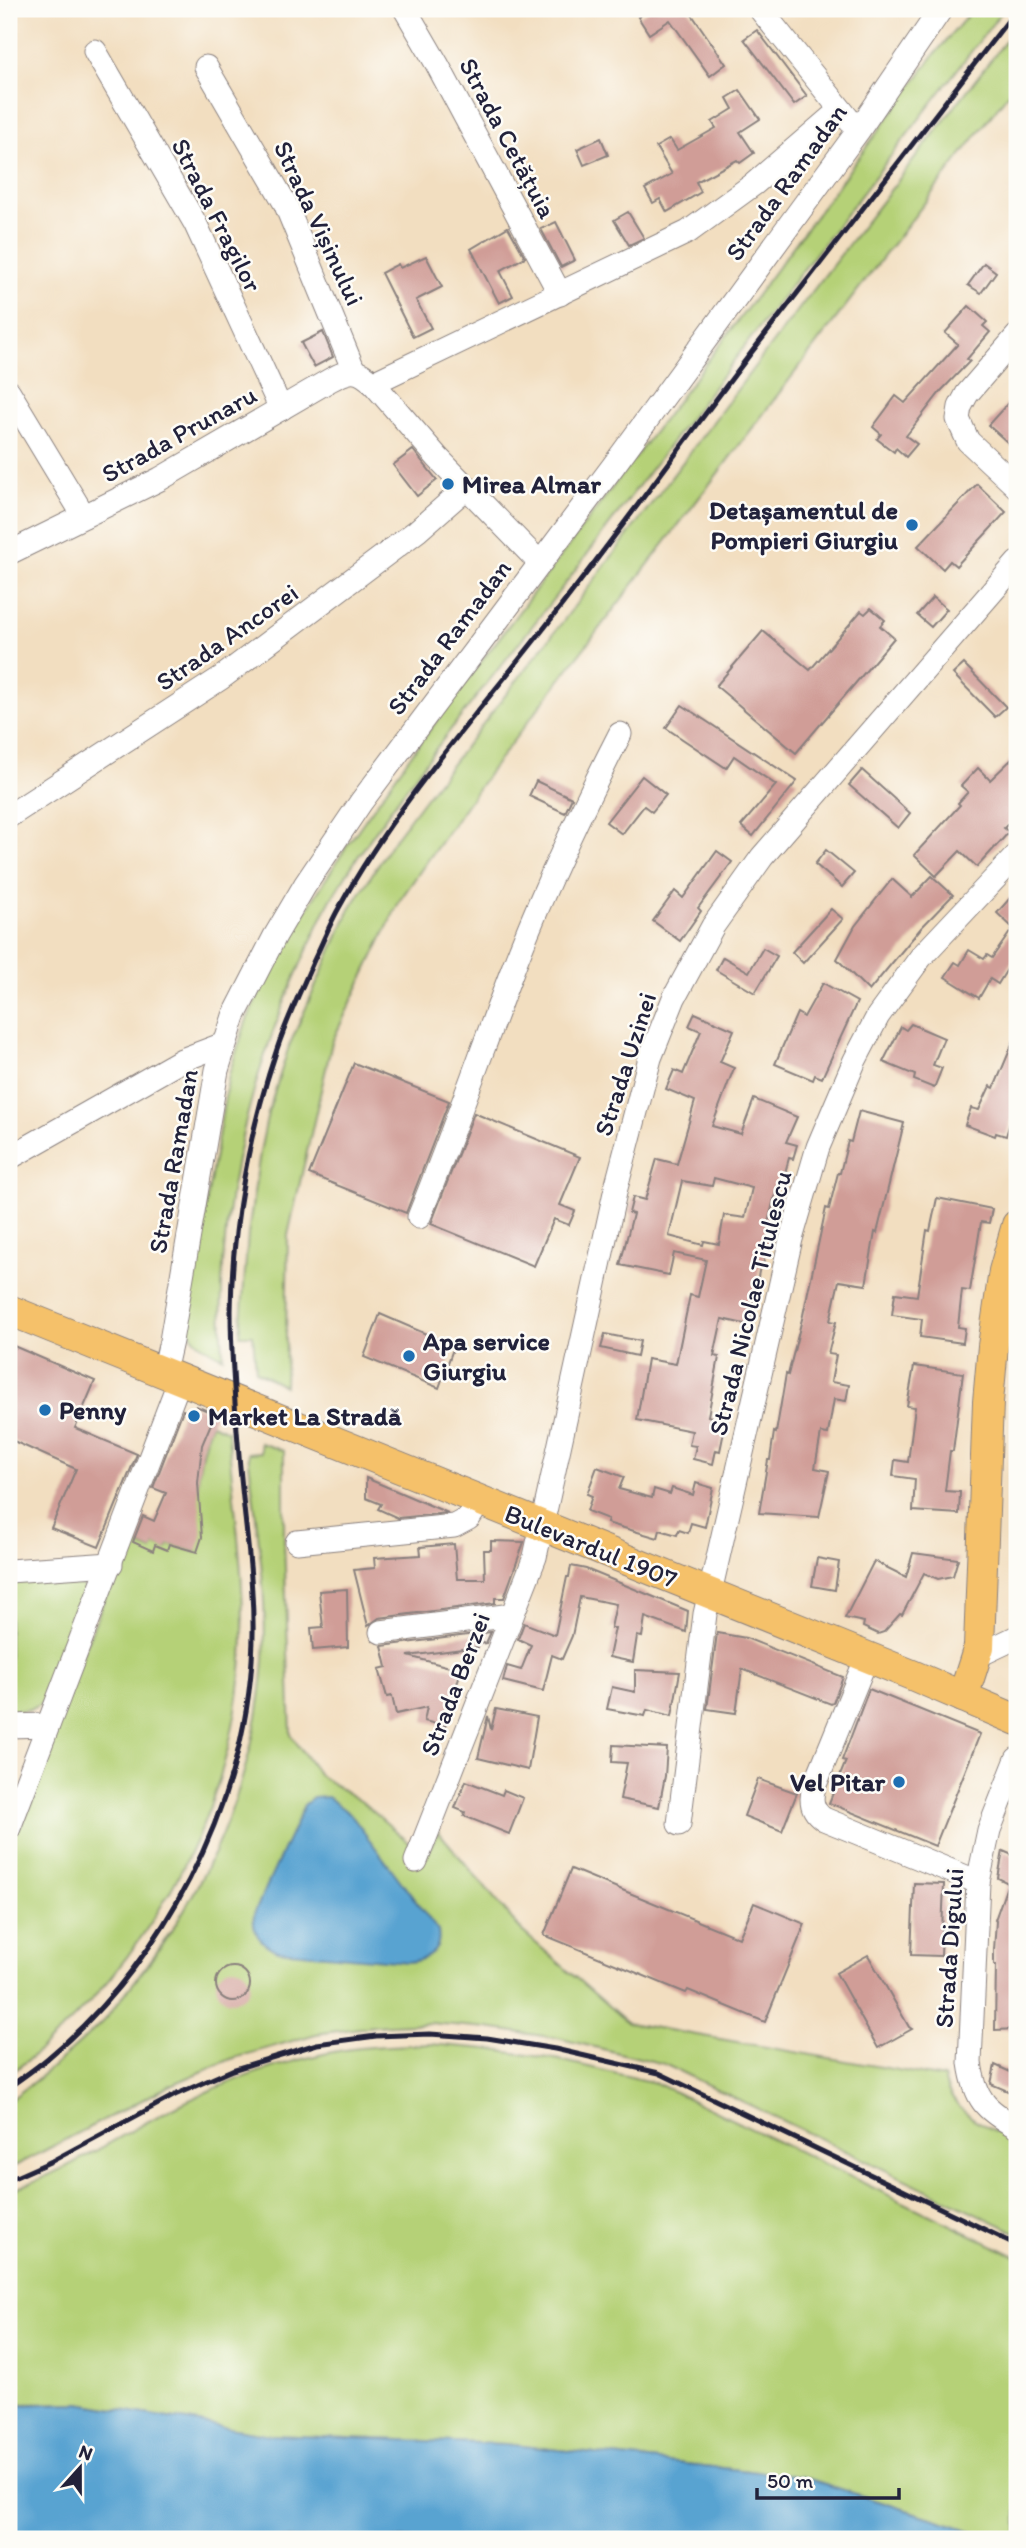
<svg xmlns="http://www.w3.org/2000/svg" width="1026" height="2548" font-family="Itim,sans-serif">
  <style>
    .green { fill: #b5d177; stroke: #6c7a59; stroke-width: 2 }
    .water { fill: #59a3d1; stroke: #3e6286; stroke-width: 2 }
    .building { fill: #d09d97; fill-rule: evenodd }
    .lines { fill: none; stroke-linecap: round; stroke-linejoin: round }
    .minor-casing { stroke: #8a807e; stroke-width: 25 }
    .major-casing { stroke: #8a807e; stroke-width: 32 }
    .minor { stroke: #fff; stroke-width: 23 }
    .major { stroke: #f5c16b; stroke-width: 30 }
    .rail { stroke: #22223b; stroke-width: 5 }
    .poi-dot { fill: #1f6fb2; stroke: #fdfcf7; stroke-width: 2.5 }
    .labels { text-anchor: middle; dominant-baseline: central; stroke-width: 5; stroke-linejoin: round; paint-order: stroke }
    .street-label { font-size: 26px; fill: #22223b; stroke: #fdfcf7 }
    .poi-label { font-size: 26px; font-weight: bold; fill: #22223b; stroke: #fdfcf7; text-anchor: start }
  </style>
  <rect width="100%" height="100%" fill="#fdfcf7"/>
  <filter id="ink" filterUnits="userSpaceOnUse"><feTurbulence type="fractalNoise" baseFrequency=".0143" numOctaves="2"/><feDisplacementMap in="SourceGraphic" scale="14" xChannelSelector="R" yChannelSelector="G"/><feConvolveMatrix kernelMatrix="1 2 1 2 8 2 1 2 1" color-interpolation-filters="sRGB"/></filter>
  <filter id="wash" filterUnits="userSpaceOnUse"><feTurbulence type="fractalNoise" baseFrequency=".00686" numOctaves="4" result="noise"/><feDisplacementMap in="SourceGraphic" scale="28" xChannelSelector="R" yChannelSelector="G"/><feGaussianBlur stdDeviation="1.57" result="paint"/><feColorMatrix in="noise" values="0 0 0 0 0 0 0 0 0 0 0 0 0 0 0 0 0 1.4 0 .05"/><feComposite in="paint" operator="in"/></filter>
  <g filter="url(#wash)">
    <rect width="100%" height="100%" fill="#f2dec0"/>
    <g class="green">
      <path d="M973,9H1004C864,191 723,372 586,556C502,669 407,775 333,896C321,916 312,940 302,961C246,1084 214,1221 223,1357C207,1349 187,1339 186,1319L229,1074L246,1022L262,987L302,917L348,844L408,759L764,286L934,55Z"/>
      <polygon points="1017,26 1017,82 491,770 400,900 332,1042 288,1235 285,1386 256,1371 253,1335 240,1335 248,1234 260,1152 268,1113 289,1046 349,911 393,841 433,788 564,620 758,362"/>
      <path d="M211,1424L228,1431C233,1507 247,1582 242,1658C231,1823 139,1976 9,2075V1838L128,1540L152,1551L155,1545L167,1549L169,1544L197,1552C197,1509 194,1464 211,1424Z"/>
      <path d="M260,1443L284,1451V1541L291,1735L319,1775L362,1802L426,1857L438,1831L522,1931L628,2023L944,2078C952,2115 987,2126 1017,2142V2233L664,2064L557,2038L487,2028L430,2023L374,2026L316,2034L231,2059L169,2086L9,2169V2101C42,2076 73,2051 102,2022C113,2011 122,1997 132,1985C206,1893 256,1778 264,1660C268,1592 256,1521 248,1453L261,1452Z"/>
      <path d="M57,1577L75,1581L90,1592L49,1696C38,1710 26,1711 9,1711V1581Z"/>
      <path d="M430,2044L487,2049L555,2059L656,2083L1017,2257V2539H997L803,2477L505,2444L271,2435L79,2403L9,2404V2191C69,2171 123,2133 179,2105C223,2083 271,2066 319,2055C355,2046 393,2046 430,2044Z"/>
    </g>
    <g class="water">
      <path d="M328,1797L351,1815L438,1931C442,1952 427,1960 408,1962L278,1951C260,1944 252,1933 254,1914L304,1805L313,1798Z"/>
      <polygon points="79,2403 271,2435 505,2444 803,2477 997,2539 9,2539 9,2405"/>
    </g>
    <g id="blocks">
      <g class="building">
        <polygon points="651,9 688,9 726,64 710,76 670,20 649,34 638,17"/>
        <polygon points="757,30 807,96 794,105 744,39"/>
        <polygon points="740,90 760,119 740,132 754,153 740,163 737,160 696,182 701,192 667,212 660,199 653,203 645,189 672,174 656,147 670,139 677,150 716,128 712,122 733,109 727,98"/>
        <polygon points="601,138 608,155 584,165 577,149"/>
        <polygon points="628,212 644,238 629,245 614,220"/>
        <polygon points="556,222 575,260 561,267 541,229"/>
        <polygon points="508,227 525,257 500,271 513,296 499,303 471,249"/>
        <polygon points="426,256 442,287 416,300 431,328 413,337 381,273 398,264 400,268"/>
        <polygon points="984,263 996,272 981,293 968,285"/>
        <polygon points="969,306 987,322 983,326 990,332 967,359 970,361 941,391 906,436 917,444 906,457 896,448 894,452 877,439 881,434 873,427 896,396 905,403 958,344 945,333"/>
        <polygon points="323,332 333,357 314,367 301,343"/>
        <polygon points="1017,393 1017,451 988,425"/>
        <polygon points="413,450 437,480 417,496 393,465"/>
        <polygon points="977,484 1006,512 956,566 950,561 943,569 918,546"/>
        <polygon points="933,597 947,609 931,627 917,615"/>
        <polygon points="871,608 885,620 880,626 894,638 796,753 716,686 763,631 810,670 861,611 865,614"/>
        <polygon points="964,664 1006,707 995,717 953,674"/>
        <polygon points="682,705 797,781 753,836 741,826 776,785 734,756 726,768 666,728"/>
        <polygon points="1017,754 1017,815 1004,828 1009,832 977,867 960,851 936,876 914,855 960,805 958,803 968,792 961,786 978,768 990,780"/>
        <polygon points="862,770 910,813 898,828 849,785"/>
        <polygon points="642,776 666,795 652,812 644,806 622,834 606,822"/>
        <polygon points="536,781 572,798 565,813 529,796"/>
        <polygon points="826,850 854,873 842,887 815,864"/>
        <polygon points="717,851 732,862 698,908 701,911 680,941 653,921 675,891 683,898"/>
        <polygon points="932,876 953,895 921,928 869,991 837,959 855,926 892,879 912,897"/>
        <polygon points="1017,890 1017,953 998,984 990,979 979,998 945,977 955,962 960,965 969,950 984,959 987,955 992,958 1013,928 997,913"/>
        <polygon points="831,909 843,919 803,963 792,952"/>
        <polygon points="763,948 777,956 755,993 716,970 723,957 749,972"/>
        <polygon points="823,983 857,1002 822,1078 815,1075 813,1080 775,1064 797,1013 804,1017"/>
        <path d="M695,1013L734,1030L720,1062L734,1068L712,1126L741,1134L754,1099L797,1117L786,1142L797,1145L793,1159L789,1158L781,1188L777,1187L768,1223L771,1224L763,1266H760L749,1325L722,1319L714,1356L719,1357L708,1416L726,1422L720,1451L716,1450L713,1464L693,1459L696,1446L689,1445L692,1431L637,1420L647,1359L676,1364L690,1295L698,1297L706,1260L674,1253L669,1275L620,1265L633,1214L629,1213L633,1197L645,1200L657,1159L677,1164L695,1101L666,1089L674,1070L683,1074L701,1031L689,1026ZM714,1178L752,1188L745,1218L724,1215L719,1244L704,1241L703,1245L669,1236L682,1181L712,1186Z"/>
        <polygon points="911,1024 944,1038 933,1065 942,1068 934,1088 914,1080 915,1075 883,1062 901,1027 906,1030"/>
        <polygon points="1017,1033 1017,1115 1013,1113 1006,1136 996,1133 995,1136 965,1125 971,1108 979,1110 990,1086 994,1088"/>
        <polygon points="354,1063 449,1101 406,1213 309,1174"/>
        <polygon points="859,1111 904,1123 877,1233 875,1232 866,1285 839,1281 830,1321 836,1322 828,1354 836,1355 831,1382 849,1385 846,1401 834,1399 828,1434 821,1433 815,1468 829,1471 819,1517 759,1513 768,1460 770,1460 774,1432 776,1433 786,1374 788,1375 803,1315 826,1208 829,1209 838,1173 840,1173 848,1141 851,1142"/>
        <polygon points="474,1113 580,1157 560,1205 575,1211 569,1225 554,1219 534,1266 431,1224"/>
        <polygon points="937,1198 992,1209 989,1223 981,1222 970,1291 962,1290 958,1327 965,1328 963,1343 920,1337 922,1319 892,1315 895,1293 917,1296 927,1230 930,1231"/>
        <polygon points="380,1314 454,1346 439,1388 364,1357"/>
        <polygon points="605,1334 640,1341 637,1356 601,1348"/>
        <polygon points="9,1344 95,1381 75,1428 137,1454 99,1547 51,1528 76,1469 9,1439"/>
        <polygon points="914,1366 963,1373 953,1451 950,1451 945,1491 960,1492 959,1514 913,1511 915,1479 893,1476 895,1460 908,1462 915,1407 907,1406"/>
        <polygon points="196,1406 215,1414 202,1445 198,1483 202,1537 197,1552 169,1544 167,1550 155,1545 153,1551 133,1542 143,1516 154,1521 166,1493 153,1488 183,1410 192,1414"/>
        <polygon points="597,1467 624,1477 619,1489 652,1498 654,1489 670,1494 672,1488 693,1495 696,1483 713,1488 705,1527 691,1523 688,1533 679,1530 677,1535 660,1530 658,1538 607,1523 608,1519 587,1511 592,1496 587,1494"/>
        <polygon points="366,1478 448,1513 398,1518 378,1509 381,1504 366,1498"/>
        <polygon points="491,1541 524,1542 504,1598 495,1598 495,1603 379,1618 368,1626 354,1570 375,1568 374,1558 421,1555 420,1547 454,1544 457,1579 485,1579 484,1550 491,1550"/>
        <polygon points="913,1553 958,1559 953,1576 938,1579 924,1573 902,1615 900,1614 884,1632 878,1634 863,1627 864,1622 845,1618 874,1561 906,1577"/>
        <polygon points="817,1558 839,1562 835,1590 812,1586"/>
        <polygon points="571,1566 586,1569 688,1611 686,1632 645,1617 642,1637 637,1636 633,1662 609,1657 615,1628 611,1628 616,1604 580,1597 572,1636 562,1659 552,1655 543,1691 503,1681 507,1666 521,1670 531,1645 518,1639 524,1623 555,1635 567,1577 569,1577"/>
        <polygon points="347,1589 348,1647 313,1650 311,1628 323,1627 319,1591"/>
        <polygon points="491,1632 486,1643 478,1644 478,1647 408,1656 461,1670 445,1726 424,1721 427,1707 396,1714 392,1696 387,1697 379,1669 387,1667 382,1646"/>
        <polygon points="717,1633 746,1638 843,1677 833,1703 831,1704 742,1669 736,1713 707,1709"/>
        <polygon points="635,1670 680,1672 672,1716 647,1710 645,1716 607,1709 612,1687 635,1692"/>
        <polygon points="869,1689 980,1734 935,1846 829,1803 846,1761 842,1760"/>
        <polygon points="496,1709 537,1717 528,1770 478,1758 488,1716 491,1730"/>
        <polygon points="613,1745 667,1748 665,1776 659,1807 620,1799 627,1763 612,1762"/>
        <polygon points="758,1779 797,1793 782,1831 744,1816"/>
        <polygon points="466,1781 502,1795 504,1790 523,1798 509,1834 464,1816 465,1812 455,1808"/>
        <polygon points="1003,1851 1017,1857 1017,2029 995,2030 996,1965 994,1965 994,1950 996,1921 995,1920 1008,1883 998,1878"/>
        <polygon points="571,1869 739,1938 754,1903 805,1924 765,2022 688,1990 686,1993 544,1935"/>
        <polygon points="914,1883 944,1884 941,1956 911,1955"/>
        <polygon points="868,1955 909,2027 912,2029 878,2048 836,1973"/>
        <circle cx="233" cy="1984" r="17"/>
        <polygon points="995,2065 1017,2075 1017,2095 991,2084"/>
      </g>
    </g>
  </g>
  <g filter="url(#ink)">
    <use href="#blocks" fill-opacity="0" stroke="#8a807e" stroke-width="2"/>
    <g class="lines">
      <g class="minor-casing">
        <g id="minor">
          <polyline points="405,9 437,64 560,294"/>
          <polyline points="760,9 850,121"/>
          <polyline points="95,51 195,223 281,409"/>
          <polyline points="206,67 285,203 354,371"/>
          <polyline points="1017,336 967,394 960,407 958,419 968,441 1017,487"/>
          <polyline points="373,383 688,232 754,184 840,110"/>
          <polyline points="9,392 84,516"/>
          <path d="M9,553L160,479L330,380C349,370 357,367 373,383L438,458L540,563"/>
          <polyline points="9,816 221,678 417,531 466,488"/>
          <polyline points="9,1158 182,1060 224,1044"/>
          <path d="M419,1217C450,1141 477,1064 506,987C538,900 578,816 620,734"/>
          <polyline points="164,1372 171,1341 217,1070 234,1016 275,936 305,885 361,802 614,465 858,131 941,9"/>
          <polyline points="297,1542 454,1526 469,1518 480,1501"/>
          <polyline points="9,1571 111,1564"/>
          <polyline points="381,1632 512,1615"/>
          <polyline points="977,1656 1017,1637"/>
          <path d="M867,1657L814,1787C810,1800 812,1811 824,1819L978,1882"/>
          <polyline points="9,1726 48,1725"/>
          <path d="M1017,1759L989,1830L978,1882L970,2063C975,2099 985,2110 1017,2127"/>
          <polyline points="679,1824 705,1614 791,1239 818,1147 855,1060 878,1016 921,957 1017,855"/>
          <polyline points="9,1828 180,1379"/>
          <polyline points="416,1861 535,1557 616,1188 650,1058 674,998 713,926 762,857 1017,563"/>
        </g>
      </g>
      <g class="major-casing">
        <g id="major">
          <polyline points="9,1310 912,1675 1017,1720"/>
          <polyline points="963,1697 979,1647 988,1402 993,1346 1004,1271 1017,1225"/>
        </g>
      </g>
      <use href="#minor" class="minor"/>
      <use href="#major" class="major"/>
      <g class="rail">
        <path d="M9,2087C22,2078 35,2069 48,2058C163,1962 242,1810 252,1660C257,1591 244,1524 239,1455C235,1407 231,1359 231,1311C232,1225 249,1131 277,1049C287,1019 301,990 314,960C323,942 330,923 340,906C398,800 482,709 555,614C622,528 685,440 751,353C839,238 929,124 1017,9"/>
        <polyline points="9,2180 52,2161 175,2095 232,2070 317,2044 376,2036 430,2034 487,2038 555,2049 659,2073 1017,2245"/>
      </g>
    </g>
  </g>
  <g class="poi-dot">
    <circle cx="448" cy="484" r="7"/>
    <circle cx="912" cy="525" r="7"/>
    <circle cx="409" cy="1356" r="7"/>
    <circle cx="45" cy="1410" r="7"/>
    <circle cx="194" cy="1416" r="7"/>
    <circle cx="899" cy="1782" r="7"/>
  </g>
  <g class="labels">
    <g class="street-label">
      <text transform="translate(508 138) rotate(62)">Strada Cetățuia</text>
      <text transform="translate(786 182) rotate(-54)">Strada Ramadan</text>
      <text transform="translate(217 215) rotate(63)">Strada Fragilor</text>
      <text transform="translate(319 223) rotate(65)">Strada Vișinului</text>
      <text transform="translate(179 434) rotate(-29)">Strada Prunaru</text>
      <text transform="translate(227 637) rotate(-35)">Strada Ancorei</text>
      <text transform="translate(449 637) rotate(-53)">Strada Ramadan</text>
      <text transform="translate(625 1064) rotate(-72)">Strada Uzinei</text>
      <text transform="translate(173 1161) rotate(-80)">Strada Ramadan</text>
      <text transform="translate(750 1303) rotate(-76)">Strada Nicolae Titulescu</text>
      <text transform="translate(591 1546) rotate(22)">Bulevardul 1907</text>
      <text transform="translate(455 1684) rotate(-69)">Strada Berzei</text>
      <text transform="translate(949 1948) rotate(-86)">Strada Digului</text>
    </g>
    <g class="poi-label">
      <text x="462" y="484">Mirea Almar</text>
      <text x="898" y="510" text-anchor="end">Detașamentul de<tspan x="898" dy="30">Pompieri Giurgiu</tspan></text>
      <text x="423" y="1341">Apa service<tspan x="423" dy="30">Giurgiu</tspan></text>
      <text x="59" y="1410">Penny</text>
      <text x="208" y="1416">Market La Stradă</text>
      <text x="885" y="1782" text-anchor="end">Vel Pitar</text>
    </g>
  </g>
  <rect width="1026" height="2548" fill="none" stroke="#fdfcf7" stroke-width="35"/>
  <g transform="translate(80 2468) rotate(21)" stroke="#fdfcf7" stroke-width="5" paint-order="stroke">
  <path d="M0-5L12 26L0 18L-12 26Z" fill="#22223b"/>
  <text y="-10" font-size="19" font-weight="bold" text-anchor="middle" fill="#22223b">N</text>
  </g>
  <path d="M757 2488v10h142v-10" fill="none" stroke="#22223b" stroke-width="3.5"/>
  <text x="767" y="2488" font-size="21" fill="#22223b" stroke="#fdfcf7" stroke-width="5" paint-order="stroke">50 m</text>
</svg>
